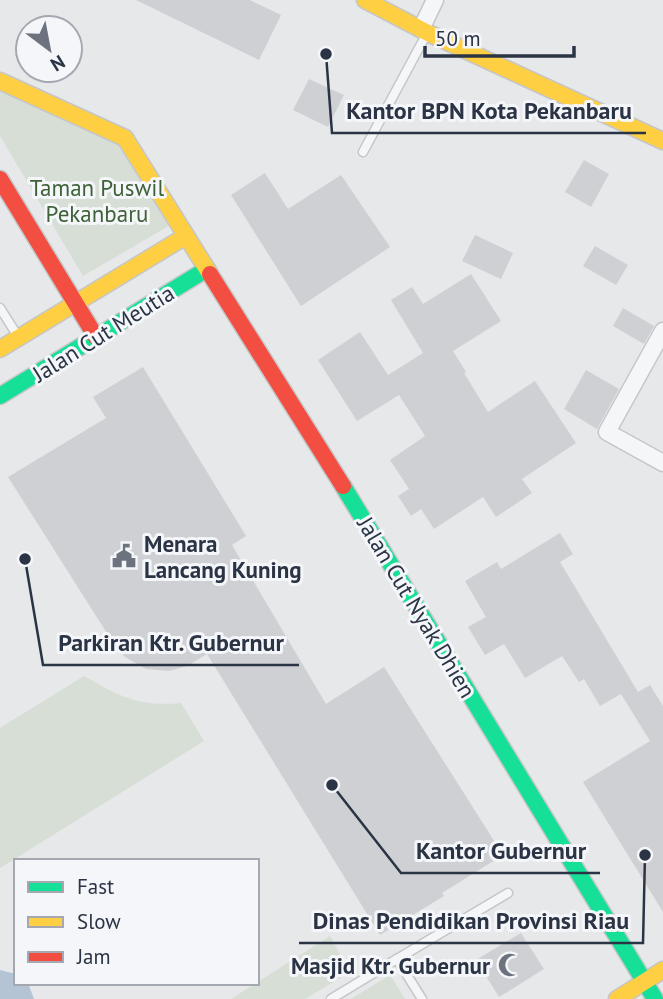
<svg xmlns="http://www.w3.org/2000/svg" width="663" height="999" font-family="'PT Sans',sans-serif">
  <style>
    .green { fill: #d6ded6 }
    .water { fill: #b4c4d5 }
    .building { fill: #ced0d3 }
    .lines { fill: none; stroke-linecap: round; stroke-linejoin: round }
    .lane-casing { stroke: #c4c6c8; stroke-width: 11 }
    .street-casing { stroke: #c4c6c8; stroke-width: 19 }
    .fast-casing { stroke: #c4c6c8; stroke-width: 19 }
    .slow-casing { stroke: #c4c6c8; stroke-width: 19 }
    .jam-casing { stroke: #c4c6c8; stroke-width: 19 }
    .lane { stroke: #f5f6f7; stroke-width: 8 }
    .street { stroke: #f5f6f7; stroke-width: 16 }
    .fast { stroke: #16e098; stroke-width: 16 }
    .slow { stroke: #ffcf43; stroke-width: 16 }
    .jam { stroke: #f24e42; stroke-width: 16 }
    .labels { text-anchor: middle; dominant-baseline: central; stroke-width: 6; stroke-linejoin: round; paint-order: stroke }
    .park-label { font-size: 23px; fill: #3f6138; stroke: #f4f6f9 }
    .street-label { font-size: 23px; fill: #2b3445; stroke: #f4f6f9 }
    .poi-label { font-size: 23px; font-weight: bold; fill: #2b3445; stroke: #f4f6f9; text-anchor: start }
    .leader { fill: none; stroke: #2b3445; stroke-width: 2.5 }
    .callout-dot { fill: #2b3445; stroke: #f4f6f9; stroke-width: 2.5 }
    .callout-label { font-size: 24px; text-anchor: middle; font-weight: bold; fill: #2b3445; stroke: #f4f6f9; stroke-width: 6; stroke-linejoin: round; paint-order: stroke }
  </style>
  <rect width="100%" height="100%" fill="#e6e8ea"/>
  <g class="green">
    <polygon points="0,84 121,142 172,224 83,276 0,136"/>
    <path d="M84,676C121,697 138,707 181,703L204,741L0,868V728Z"/>
    <polygon points="330,936 350,972 305,999 231,999"/>
    <polygon points="390,975 405,999 351,999"/>
  </g>
  <polygon class="water" points="0,970 16,974 16,983 28,983 34,999 0,999"/>
  <g class="building">
    <polygon points="136,0 250,0 281,15 259,60"/>
    <polygon points="309,79 344,95 328,127 293,110"/>
    <polygon points="584,160 609,174 591,207 565,192"/>
    <polygon points="265,173 288,209 341,175 390,247 301,306 231,195"/>
    <polygon points="475,235 513,253 501,279 462,261"/>
    <polygon points="595,246 628,265 616,285 583,266"/>
    <polygon points="471,274 501,321 453,351 466,372 464,373 488,412 535,381 576,443 522,479 532,493 496,517 483,497 434,529 421,509 411,516 398,496 409,489 390,460 425,436 399,395 357,421 318,360 360,332 388,375 423,353 391,300 412,287 423,304"/>
    <polygon points="623,308 654,326 644,344 613,326"/>
    <polygon points="143,367 246,536 232,545 326,704 384,667 503,855 442,893 444,896 380,935 207,654 187,666 169,671 146,669 125,657 117,649 8,477 106,418 93,397"/>
    <polygon points="586,370 619,389 597,429 564,409"/>
    <polygon points="560,533 573,554 560,562 638,692 650,685 663,706 663,912 583,782 650,741 621,694 600,706 584,679 579,682 562,656 525,678 504,644 485,655 468,627 486,617 465,581 497,562 501,569"/>
    <polygon points="521,933 544,969 499,997 476,960"/>
  </g>
  <g class="lines">
    <g class="lane-casing">
      <g id="lane">
        <polyline points="363,152 426,35"/>
        <polyline points="0,308 17,335"/>
        <polyline points="397,959 508,893"/>
        <polyline points="331,999 397,959 422,999"/>
      </g>
    </g>
    <g class="street-casing">
      <g id="street">
        <polyline points="421,29 435,0"/>
        <polyline points="663,331 607,432 663,463"/>
      </g>
    </g>
    <g class="fast-casing">
      <g id="fast">
        <polyline points="0,396 207,269"/>
        <polyline points="343,486 655,999"/>
      </g>
    </g>
    <g class="slow-casing">
      <g id="slow">
        <polyline points="365,0 428,33 663,141"/>
        <polyline points="0,81 125,138 210,274"/>
        <polyline points="0,349 186,236"/>
        <polyline points="617,999 663,970"/>
      </g>
    </g>
    <g class="jam-casing">
      <g id="jam">
        <polyline points="0,179 96,337"/>
        <polyline points="210,274 343,486"/>
      </g>
    </g>
    <use href="#lane" class="lane"/>
    <use href="#street" class="street"/>
    <use href="#fast" class="fast"/>
    <use href="#slow" class="slow"/>
    <use href="#jam" class="jam"/>
  </g>
  <defs>
    <g id="civic-bare" transform="scale(1.89)"><path d="M-.6-6.5H3V-4.5H.6V-3L4-1V1h2V6H-6V1h2V-1L-.6-3ZM-1.2 2.5V6h2.4V2.5Z" fill="#6c737f" stroke="#f4f6f9" stroke-width="2.5" paint-order="stroke"/></g>
    <g id="mosque-bare" transform="scale(1.89)"><path d="M3.5-4.9A6 6 0 1 0 3.5 4.9A5 5 0 1 1 3.5-4.9Z" fill="#6c737f" stroke="#f4f6f9" stroke-width="2.5" paint-order="stroke"/></g>
  </defs>
  <g fill-rule="evenodd">
    <use href="#civic-bare" x="124" y="556"/>
    <use href="#mosque-bare" x="510" y="965"/>
  </g>
  <g class="labels">
    <g class="park-label">
      <text x="97" y="187">Taman Puswil<tspan x="97" dy="26">Pekanbaru</tspan></text>
    </g>
    <g class="street-label">
      <text transform="translate(103 333) rotate(-32)">Jalan Cut Meutia</text>
      <text transform="translate(417 607) rotate(59)">Jalan Cut Nyak Dhien</text>
    </g>
    <g class="poi-label">
      <text x="144" y="543">Menara<tspan x="144" dy="26">Lancang Kuning</tspan></text>
      <text x="490" y="965" text-anchor="end">Masjid Ktr. Gubernur</text>
    </g>
  </g>
  <path class="leader" d="M326 54L332 133H646M25 559L43 665H299M332 785L401 873H600M645 855L643 943H299"/>
  <g class="callout-dot">
    <circle cx="326" cy="54" r="7"/>
    <circle cx="25" cy="559" r="7"/>
    <circle cx="332" cy="785" r="7"/>
    <circle cx="645" cy="855" r="7"/>
  </g>
  <g class="callout-label">
    <text x="489" y="119">Kantor BPN Kota Pekanbaru</text>
    <text x="171" y="651">Parkiran Ktr. Gubernur</text>
    <text x="501" y="859">Kantor Gubernur</text>
    <text x="471" y="929">Dinas Pendidikan Provinsi Riau</text>
  </g>
  <rect x="14" y="859" width="245" height="126" fill="#f4f6f9" stroke="#a4a8b1" stroke-width="2"/>
  <rect x="28" y="882" width="35" height="10" fill="#16e098" stroke="#a4a8b1" stroke-width="2"/>
  <text x="77" y="894" font-size="21" fill="#2b3445">Fast</text>
  <rect x="28" y="917" width="35" height="10" fill="#ffcf43" stroke="#a4a8b1" stroke-width="2"/>
  <text x="77" y="929" font-size="21" fill="#2b3445">Slow</text>
  <rect x="28" y="952" width="35" height="10" fill="#f24e42" stroke="#a4a8b1" stroke-width="2"/>
  <text x="77" y="964" font-size="21" fill="#2b3445">Jam</text>
  <g transform="translate(49 49) rotate(148)"><circle r="33" fill="#f4f6f9" stroke="#a4a8b1" stroke-width="2"/>
  <path d="M0-5L12 26L0 18L-12 26Z" fill="#6c737f"/>
  <text y="-10" font-size="19" font-weight="bold" text-anchor="middle" fill="#2b3445">N</text>
  </g>
  <path d="M425 46v10h149v-10" fill="none" stroke="#2b3445" stroke-width="3.5"/>
  <text x="435" y="46" font-size="21" fill="#2b3445" stroke="#f4f6f9" stroke-width="5" paint-order="stroke">50 m</text>
</svg>
